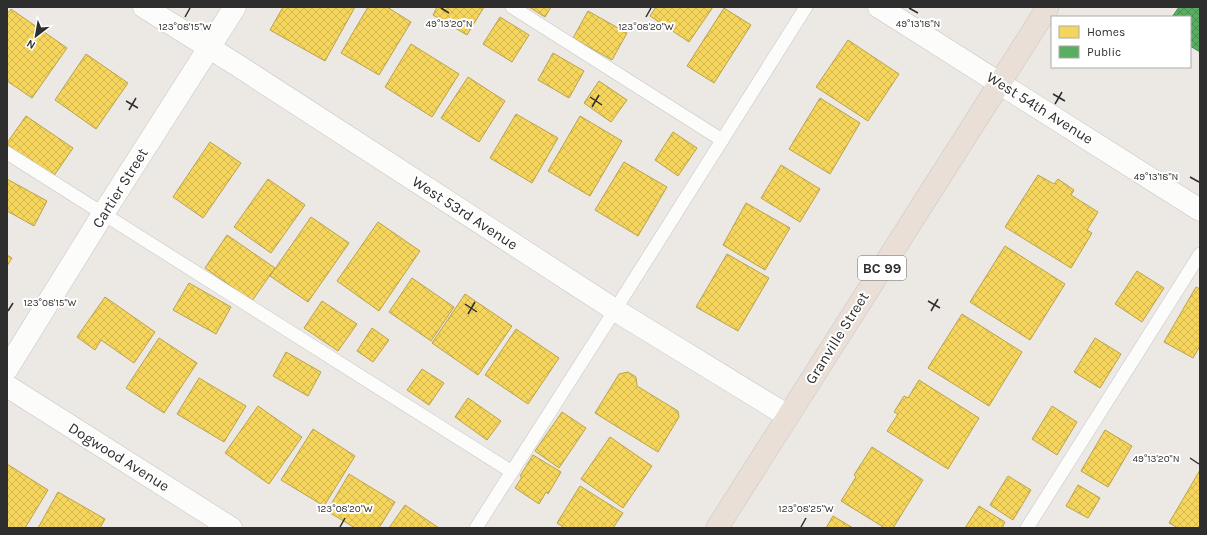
<svg xmlns="http://www.w3.org/2000/svg" width="1207" height="535" font-family="Karla,sans-serif">
  <style>
    .homes { fill: url(#homes-cross-hatch); stroke: #baa34e }
    .public { fill: url(#public-cross-hatch); stroke: #4d8852 }
    .lines { fill: none; stroke-linecap: round; stroke-linejoin: round }
    .lane-casing { stroke: #c5c4c5; stroke-width: 14 }
    .street-casing { stroke: #c5c4c5; stroke-width: 23 }
    .highway-casing { stroke: #c6c5c4; stroke-width: 23 }
    .lane { stroke: #fcfcfb; stroke-width: 13 }
    .street { stroke: #fcfcfb; stroke-width: 22 }
    .highway { stroke: #eadfd6; stroke-width: 22 }
    .ticks { fill: none; stroke: #2e2e2e; stroke-width: 1.5 }
    .labels { text-anchor: middle; dominant-baseline: central; stroke-width: 4; stroke-linejoin: round; paint-order: stroke }
    .shield { fill: #fff; stroke: #6d6d6d; stroke-width: 1 }
    .shield-label { font-size: 14px; font-weight: bold; fill: #2e2e2e }
    .street-label { font-size: 15px; fill: #2e2e2e; stroke: #fff }
    .ticks-label { font-size: 10px; text-anchor: middle; fill: #2e2e2e; stroke: #fff; stroke-width: 4; stroke-linejoin: round; paint-order: stroke }
  </style>
  <defs>
    <pattern id="homes-cross-hatch" width="8" height="8" patternUnits="userSpaceOnUse"><rect width="8" height="8" fill="#f6d55c"/><path d="M0 0l8 8M0 8l8-8" fill="none" stroke="#d3b750"/></pattern>
    <pattern id="public-cross-hatch" width="8" height="8" patternUnits="userSpaceOnUse"><rect width="8" height="8" fill="#5aae61"/><path d="M0 0l8 8M0 8l8-8" fill="none" stroke="#4b8e50"/></pattern>
  </defs>
  <rect width="100%" height="100%" fill="#ece8e4"/>
  <g class="homes">
    <polygon points="283,7 355,7 325,61 270,30"/>
    <polygon points="368,7 387,7 411,22 379,75 341,53"/>
    <polygon points="437,7 484,7 467,35 433,15"/>
    <polygon points="529,7 551,7 545,17"/>
    <polygon points="656,7 713,7 689,42 650,16"/>
    <polygon points="724,8 751,25 714,83 687,66"/>
    <polygon points="11,9 67,48 32,98 7,81 7,14"/>
    <polygon points="588,11 627,33 612,60 573,38"/>
    <polygon points="500,17 529,35 512,62 483,44"/>
    <polygon points="848,40 899,74 868,121 816,87"/>
    <polygon points="411,44 459,74 432,117 385,87"/>
    <polygon points="553,53 584,71 569,98 538,80"/>
    <polygon points="86,54 128,83 96,129 55,100"/>
    <polygon points="468,77 505,101 479,142 441,118"/>
    <polygon points="599,81 627,100 611,122 584,103"/>
    <polygon points="820,98 860,123 830,174 789,149"/>
    <polygon points="516,114 558,138 532,183 490,158"/>
    <polygon points="26,116 73,148 51,180 7,150 7,143"/>
    <polygon points="580,116 622,141 590,196 548,171"/>
    <polygon points="673,132 697,148 678,176 655,160"/>
    <polygon points="210,142 241,163 203,218 173,197"/>
    <polygon points="624,162 667,187 638,236 595,210"/>
    <polygon points="781,165 820,189 800,222 761,198"/>
    <polygon points="1038,175 1054,184 1058,179 1074,190 1071,195 1098,212 1087,230 1092,233 1071,268 1005,227"/>
    <polygon points="7,179 47,201 34,226 7,211"/>
    <polygon points="268,179 305,205 271,253 234,227"/>
    <polygon points="746,203 790,228 765,270 723,245"/>
    <polygon points="311,217 349,243 308,302 270,276"/>
    <polygon points="378,222 420,251 379,311 337,281"/>
    <polygon points="227,235 275,268 252,301 205,268"/>
    <polygon points="1005,246 1065,284 1030,340 970,302"/>
    <polygon points="727,254 769,278 738,331 696,307"/>
    <polygon points="7,255 12,258 7,266"/>
    <polygon points="1137,271 1164,288 1142,322 1115,304"/>
    <polygon points="412,278 454,307 431,341 389,312"/>
    <polygon points="189,283 231,307 216,334 173,310"/>
    <polygon points="1196,287 1200,289 1200,346 1193,358 1164,342"/>
    <polygon points="465,294 512,326 478,375 432,343"/>
    <polygon points="105,297 155,332 134,363 101,340 95,350 77,337"/>
    <polygon points="322,301 357,324 338,351 304,328"/>
    <polygon points="962,314 1022,352 989,406 928,368"/>
    <polygon points="372,328 389,340 373,362 357,351"/>
    <polygon points="516,329 559,358 528,404 485,375"/>
    <polygon points="159,338 197,363 164,413 126,388"/>
    <polygon points="1095,338 1121,354 1100,388 1074,372"/>
    <polygon points="286,352 321,372 308,396 273,376"/>
    <polygon points="422,369 444,383 429,405 407,390"/>
    <polygon points="628,372 636,377 637,386 678,411 679,417 658,452 595,413 619,374"/>
    <polygon points="199,378 246,406 224,442 177,414"/>
    <polygon points="919,380 979,418 948,469 887,431 898,414 894,412 904,396 908,398"/>
    <polygon points="468,398 501,421 487,440 455,417"/>
    <polygon points="258,406 302,437 269,484 225,453"/>
    <polygon points="1052,406 1077,422 1057,455 1032,439"/>
    <polygon points="562,412 586,428 559,468 535,451"/>
    <polygon points="313,429 355,456 324,506 281,480"/>
    <polygon points="1105,430 1132,446 1108,487 1081,471"/>
    <polygon points="610,437 652,466 623,508 581,479"/>
    <polygon points="872,447 923,480 893,528 885,528 841,501 856,477 854,475"/>
    <polygon points="533,455 561,472 548,494 546,492 539,504 515,488 522,477 520,476"/>
    <polygon points="7,464 48,490 25,528 7,528"/>
    <polygon points="1200,470 1200,528 1178,528 1169,523"/>
    <polygon points="349,474 395,502 379,528 355,528 327,511"/>
    <polygon points="1008,476 1031,490 1013,520 990,505"/>
    <polygon points="1078,485 1100,498 1088,518 1066,506"/>
    <polygon points="580,486 623,513 613,528 565,528 557,523"/>
    <polygon points="58,492 105,519 100,528 38,528"/>
    <polygon points="405,505 439,528 389,528"/>
    <polygon points="979,506 1005,522 1002,528 965,528"/>
    <polygon points="833,516 853,528 826,528"/>
  </g>
  <polygon class="public" points="1179,7 1200,7 1200,52 1190,46 1190,17 1172,17"/>
  <g class="lines">
    <g class="lane-casing">
      <g id="lane">
        <polyline points="512,7 722,140"/>
        <polyline points="7,153 512,472"/>
        <polyline points="476,528 615,310 806,7"/>
        <polyline points="1027,528 1200,254"/>
      </g>
    </g>
    <g class="street-casing">
      <g id="street">
        <polyline points="144,7 237,65 615,310 788,416"/>
        <polyline points="879,7 1200,210"/>
        <polyline points="7,369 103,214 235,7"/>
        <polyline points="7,386 231,528"/>
      </g>
    </g>
    <g class="highway-casing">
      <polyline id="highway" points="717,528 1048,7"/>
    </g>
    <use href="#lane" class="lane"/>
    <use href="#street" class="street"/>
    <use href="#highway" class="highway"/>
  </g>
  <path class="ticks" d="M441,8L449,13M909,8L918,13M185,17L190,8M646,17L651,8M1053,94L1065,101M590,97L602,105M126,101L138,108M1055,104L1062,92M592,107L599,95M129,110L136,98M1190,177L1199,182M928,301L940,308M465,304L477,312M8,311L13,303M931,311L938,299M468,314L475,302M1190,458L1199,464M340,527L345,518M801,527L806,518"/>
  <g class="labels">
    <rect class="shield" x="858" y="256" width="48" height="24" rx="3"/>
    <g class="shield-label">
      <text x="882" y="268">BC 99</text>
    </g>
    <g class="street-label">
      <text transform="translate(1040 108) rotate(32)">West 54th Avenue</text>
      <text transform="translate(120 188) rotate(-58)">Cartier Street</text>
      <text transform="translate(465 213) rotate(33)">West 53rd Avenue</text>
      <text transform="translate(837 338) rotate(-58)">Granville Street</text>
      <text transform="translate(119 457) rotate(32)">Dogwood Avenue</text>
    </g>
  </g>
  <g class="ticks-label">
    <text x="449" y="27">49°13'20"N</text>
    <text x="918" y="27">49°13'18"N</text>
    <text x="185" y="30">123°08'15"W</text>
    <text x="646" y="30">123°08'20"W</text>
    <text x="1156" y="180">49°13'18"N</text>
    <text x="50" y="306">123°08'15"W</text>
    <text x="1156" y="462">49°13'20"N</text>
    <text x="345" y="512">123°08'20"W</text>
    <text x="806" y="512">123°08'25"W</text>
  </g>
  <rect width="1207" height="535" fill="none" stroke="#2e2e2e" stroke-width="16"/>
  <rect x="1051" y="16" width="140" height="52" fill="#ffffff" stroke="#ababab"/>
  <rect x="1059" y="26" width="20" height="12" fill="#f6d55c" stroke="#ababab"/>
  <text x="1087" y="36" font-size="12" fill="#2e2e2e">Homes</text>
  <rect x="1059" y="46" width="20" height="12" fill="#5aae61" stroke="#ababab"/>
  <text x="1087" y="56" font-size="12" fill="#2e2e2e">Public</text>
  <g transform="translate(36 36) rotate(211)" stroke="#ffffff" stroke-width="3" paint-order="stroke">
  <path d="M0-3L7 15L0 10L-7 15Z" fill="#2e2e2e"/>
  <text y="-6" font-size="11" font-weight="bold" text-anchor="middle" fill="#2e2e2e">N</text>
  </g>
</svg>
